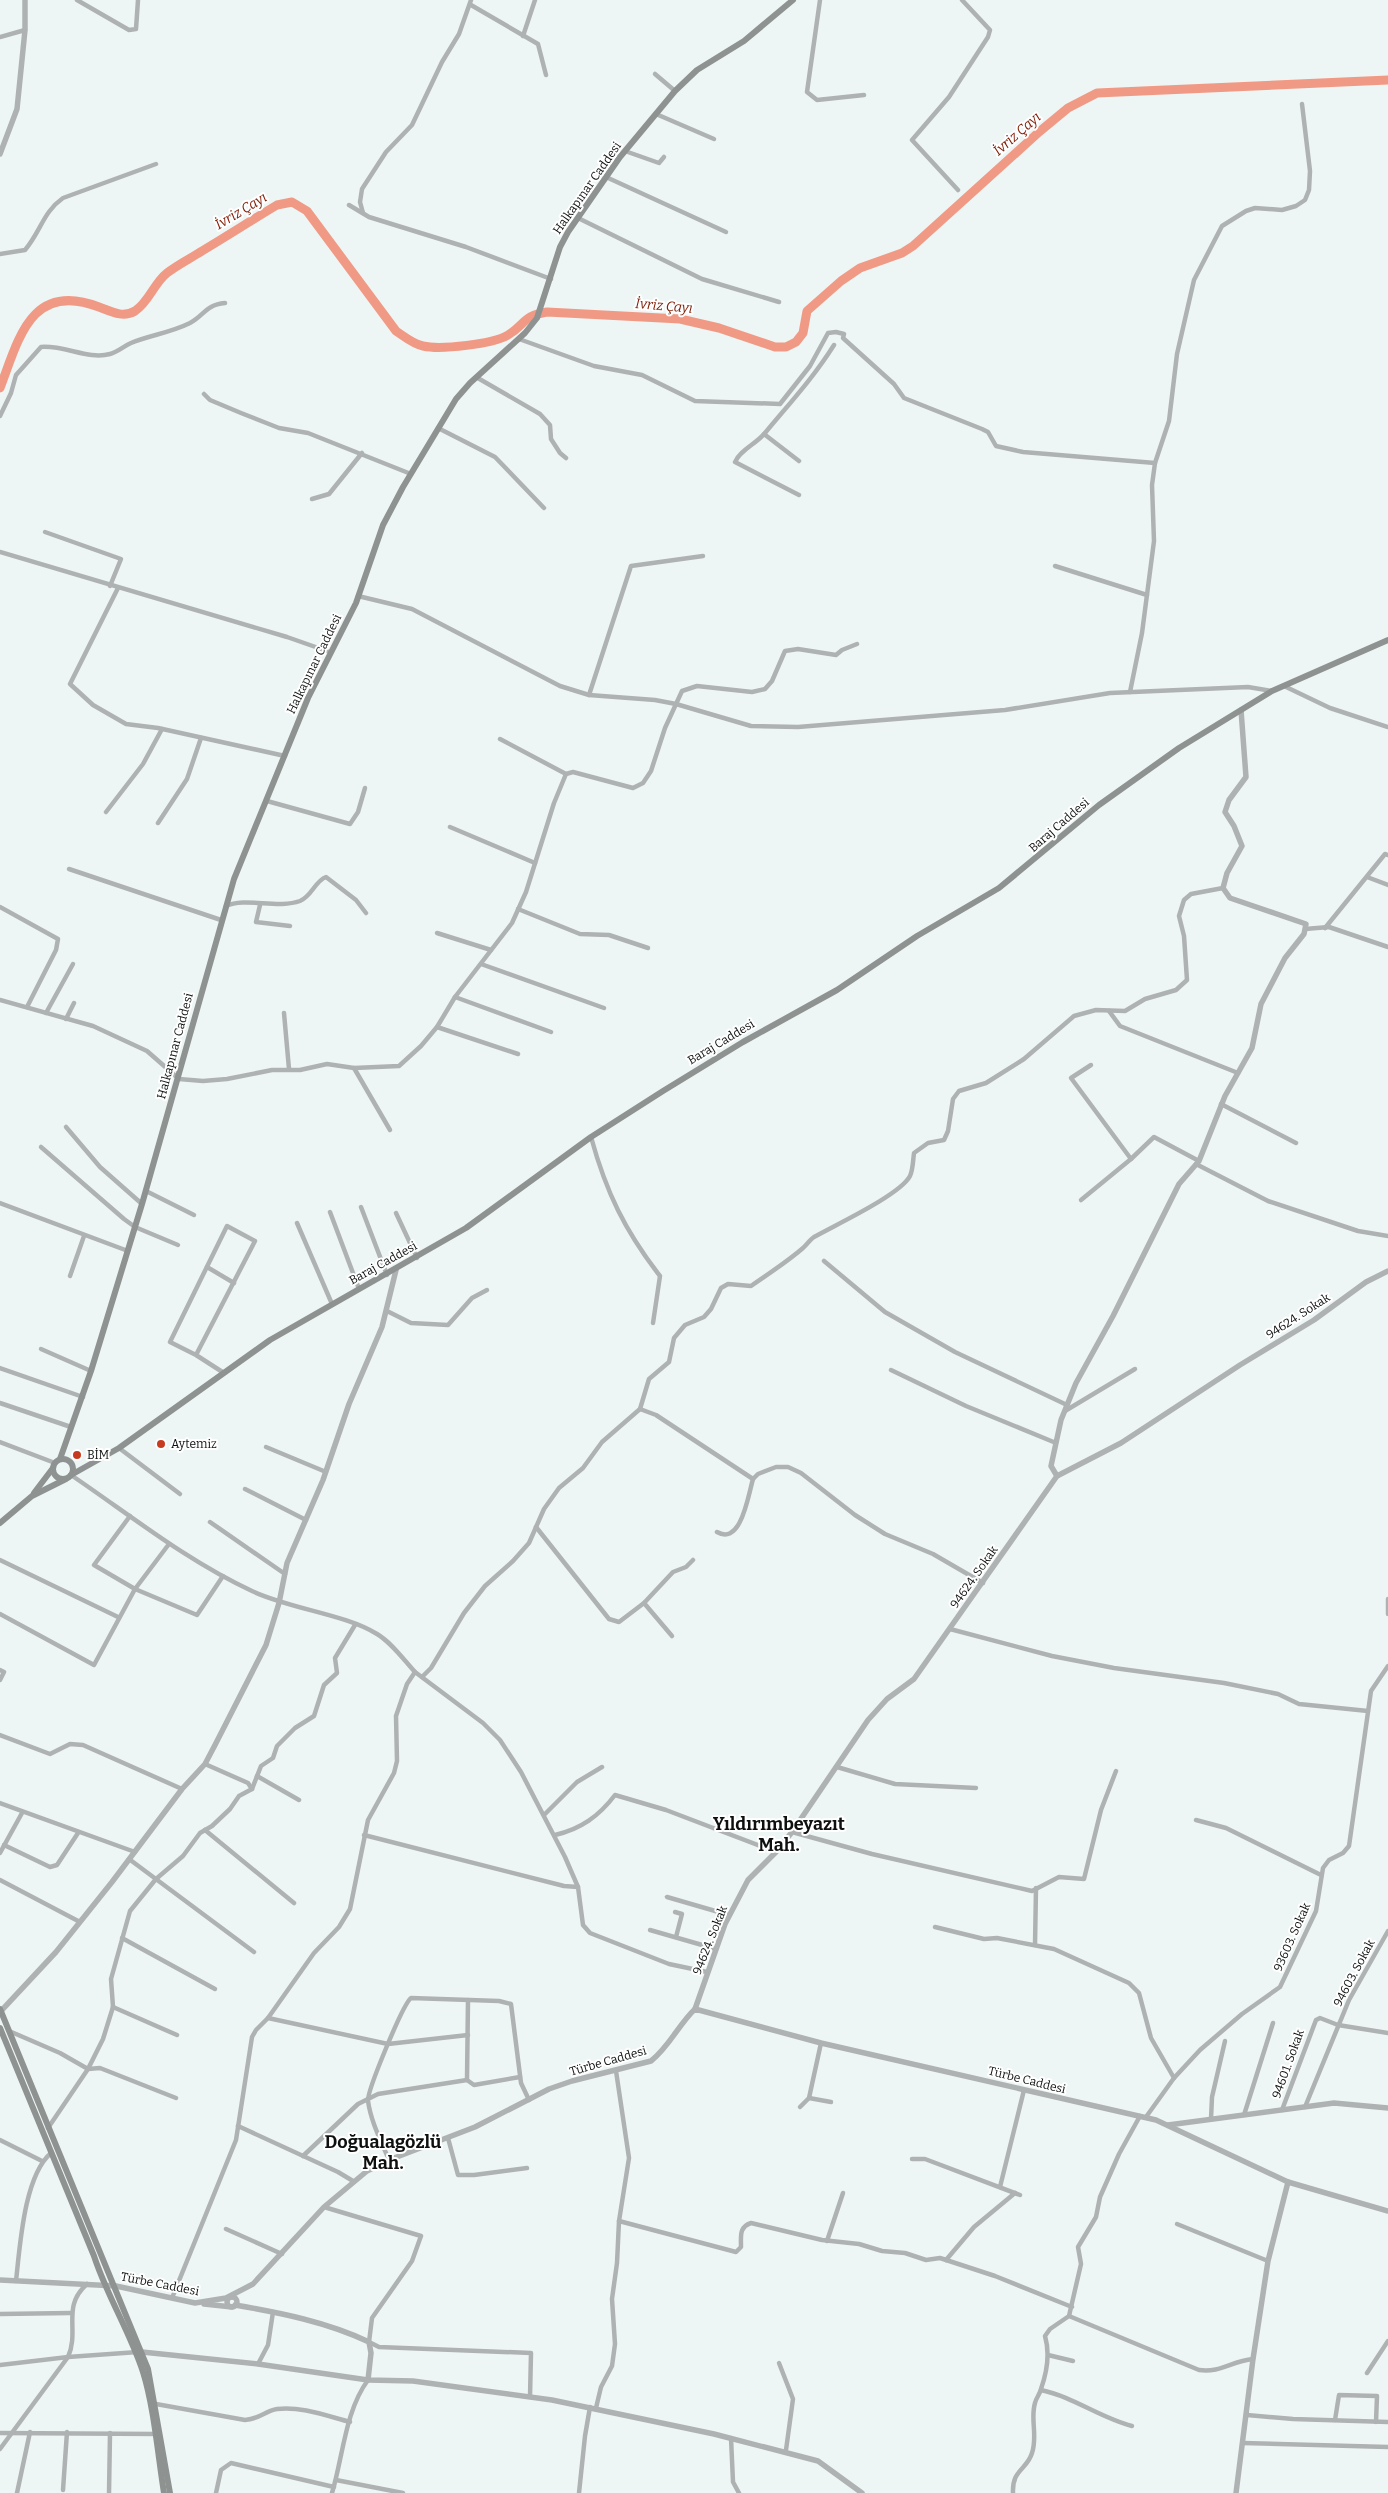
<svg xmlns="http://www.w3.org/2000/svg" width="1388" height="2493" font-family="Bitter,serif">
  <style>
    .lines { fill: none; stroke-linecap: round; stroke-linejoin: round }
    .river { stroke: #f09a86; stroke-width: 9 }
    .minor { stroke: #afb2b2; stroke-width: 4.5 }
    .tertiary { stroke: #afb2b2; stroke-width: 5.5 }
    .secondary { stroke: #8e9392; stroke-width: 6 }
    .poi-dot { fill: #c63b1f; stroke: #fff; stroke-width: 2 }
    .labels { text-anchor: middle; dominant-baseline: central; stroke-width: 4; stroke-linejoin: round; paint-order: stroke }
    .street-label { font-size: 12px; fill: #0e1010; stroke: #fff }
    .poi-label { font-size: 12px; fill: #0e1010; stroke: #fff; text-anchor: start }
    .water-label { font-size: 14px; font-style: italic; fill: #7f1c05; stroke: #fff }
    .district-label { font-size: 18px; font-weight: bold; fill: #0e1010; stroke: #fff }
  </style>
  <rect width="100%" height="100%" fill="#eef6f5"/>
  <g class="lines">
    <path class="river" d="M0,388C19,338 31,281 99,307C112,312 123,318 135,311C149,302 154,283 167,273C177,265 191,258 202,251C227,236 252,220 277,205L292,202L307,211L396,331C405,337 413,344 423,346C441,350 493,344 508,335C526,324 522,316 547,312L680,319L719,328L775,347H786L796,342L803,333L807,311L841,281L860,268L902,253L913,246L1039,132L1068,108L1097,93L1388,80"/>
    <g class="minor">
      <polyline points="77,0 129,30 136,29 138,0"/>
      <polyline points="820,0 807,92 817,100 864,95"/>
      <polyline points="471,5 538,44 546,75"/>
      <polyline points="523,36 535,0"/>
      <polyline points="0,37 25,30"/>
      <polyline points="655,74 675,91"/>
      <polyline points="656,114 714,139"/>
      <polyline points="625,151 659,163 664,157"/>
      <polyline points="606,177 726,232"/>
      <polyline points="958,190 912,140 949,97 988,37 990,30 962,0"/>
      <polyline points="349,205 369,217 466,247 551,279"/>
      <polyline points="363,213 360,202 362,189 386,152 412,125 442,62 459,34 471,0"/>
      <polyline points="578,218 702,279 779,302"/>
      <path d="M0,254L25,250C41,231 43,212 63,198L156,164"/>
      <polyline points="519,339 594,366 642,375 695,401 780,404 810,366 828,333 836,332 844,334 843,338 894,384 904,398 982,429 988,432 996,446 1023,452 1155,463"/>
      <polyline points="476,377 540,414 550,425 551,439 560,453 566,458"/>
      <polyline points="204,394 210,400 241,413 279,428 308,433 411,474"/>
      <path d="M0,416L11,393L16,375L41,347C65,345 88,360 110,354C118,352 124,346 131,343C150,335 170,333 190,323C205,315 205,305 225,303"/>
      <polyline points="438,428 495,457 544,508"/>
      <polyline points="764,434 799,461"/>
      <path d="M799,495L735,462C740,450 756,444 765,433C789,404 814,377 834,345"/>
      <polyline points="312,499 329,494 362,453"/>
      <polyline points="45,532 121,559 110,586"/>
      <polyline points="0,552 287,637 327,651"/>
      <polyline points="1055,566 1147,595"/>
      <polyline points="118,588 70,684 93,705 126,724 158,728 285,756"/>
      <polyline points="358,596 412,609 560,686 589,695 655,700 676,704 751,726 798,727 1005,710 1110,693 1248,687 1272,691"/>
      <polyline points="1284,686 1330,708 1388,727"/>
      <polyline points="1130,692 1142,633 1154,541 1152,485 1155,463 1169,421 1177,354 1194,280 1222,226 1246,211 1255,208 1282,210 1296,206 1305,200 1309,190 1310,171 1302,104"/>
      <polyline points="589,695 631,566 703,556"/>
      <polyline points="500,739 566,774"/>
      <polyline points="267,801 350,824 358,812 365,788"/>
      <polyline points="106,812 143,764 162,729"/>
      <polyline points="158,823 187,779 201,738"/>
      <polyline points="450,827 535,863"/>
      <polyline points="69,869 221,920"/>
      <polyline points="1367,877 1388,885"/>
      <polyline points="260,905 256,922 290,926"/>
      <path d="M226,906C245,897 278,909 300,901C312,896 315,881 326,877L356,900L366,913"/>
      <polyline points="0,907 58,939 56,950 27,1007"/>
      <polyline points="518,909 580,934 609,935 648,948"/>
      <polyline points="1325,928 1385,854 1388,855"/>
      <polyline points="1305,929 1329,927 1388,947"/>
      <polyline points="437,933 491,950"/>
      <polyline points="481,964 604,1008"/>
      <polyline points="455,997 551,1032"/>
      <polyline points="0,1000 93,1026 147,1051 179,1079 203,1081 227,1079 272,1070 300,1070 327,1064 354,1068 399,1066 421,1046 437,1027 455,997 512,923 526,892 554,803 566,774 573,772 633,788 643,783 651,771 665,728 682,691 697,686 752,692 765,689 772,681 785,651 798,649 836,655 842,650 857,644"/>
      <polyline points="1109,1011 1120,1026 1238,1073"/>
      <polyline points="46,1013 73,964"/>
      <polyline points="284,1013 289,1069"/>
      <polyline points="66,1019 74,1003"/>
      <polyline points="437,1027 518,1054"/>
      <polyline points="1091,1065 1071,1078 1131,1159"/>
      <polyline points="354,1068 390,1130"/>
      <polyline points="1221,1104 1296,1143"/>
      <polyline points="66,1127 100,1167 142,1204"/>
      <path d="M591,1137C606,1192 625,1231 660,1276L653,1323"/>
      <polyline points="41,1147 124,1219 135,1227 178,1245"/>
      <polyline points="1196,1164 1268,1201 1358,1231 1388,1236"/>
      <polyline points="146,1191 194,1215"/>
      <polyline points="1081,1200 1131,1159 1154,1137 1199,1161"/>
      <polyline points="0,1203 128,1251"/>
      <polyline points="361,1207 387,1275"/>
      <polyline points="330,1212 359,1289"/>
      <polyline points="396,1213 417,1258"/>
      <polyline points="297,1223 332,1304"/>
      <polyline points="824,1261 885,1312 955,1352 1067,1405"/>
      <polyline points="207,1267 234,1283"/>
      <polyline points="70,1276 84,1236"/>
      <polyline points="387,1311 411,1323 448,1325 472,1298 487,1290"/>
      <polyline points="41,1349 91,1371"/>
      <polyline points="196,1355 255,1241 227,1226 170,1342 196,1355 224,1373"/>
      <polyline points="0,1368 83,1397"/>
      <polyline points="891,1370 966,1406 1056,1443"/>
      <polyline points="0,1403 71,1427"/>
      <path d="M640,1409L649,1379L669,1362L674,1338L685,1325L704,1317L711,1309L721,1288L728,1284L751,1286C768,1274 787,1262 803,1248C807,1244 810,1240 814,1237C835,1225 900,1195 910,1176C913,1170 913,1160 914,1153L928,1143L944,1140L948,1131L953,1099L959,1091L986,1083L1024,1059L1074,1016L1096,1010L1125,1011L1145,999L1176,990L1187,980L1184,936L1179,916L1184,900L1191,894L1223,888"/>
      <polyline points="1065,1411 1135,1369"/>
      <polyline points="0,1442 55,1463"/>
      <polyline points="266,1447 326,1472"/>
      <polyline points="119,1448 180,1494"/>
      <path d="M71,1475C130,1515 187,1561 252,1591C290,1609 345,1614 377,1634C392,1643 403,1659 415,1672L407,1684L396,1716L397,1761L394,1773L368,1820L350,1909L339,1927L314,1953L268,2018L256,2030L252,2037L236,2140L172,2298"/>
      <polyline points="245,1489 306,1520"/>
      <polyline points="130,1516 94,1565 135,1589 197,1615 223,1576"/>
      <polyline points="210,1522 285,1574"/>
      <polyline points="536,1527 609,1619 619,1622 644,1603 673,1572 686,1567 693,1560"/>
      <path d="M717,1532C741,1546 748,1496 753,1479"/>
      <polyline points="0,1560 118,1617"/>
      <polyline points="1388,1599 1388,1614"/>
      <polyline points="644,1603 672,1636"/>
      <polyline points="0,1614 94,1665 135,1589 169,1544"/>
      <polyline points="950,1629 1052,1656 1114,1668 1224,1683 1278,1694 1299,1704 1368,1711"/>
      <polyline points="0,1670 4,1672 0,1680"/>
      <polyline points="415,1672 483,1723 500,1740 521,1772 565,1857 578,1887 583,1925 590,1933 669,1964 707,1972"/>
      <polyline points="422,1677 431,1668 464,1613 485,1586 513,1561 529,1543 544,1509 559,1488 583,1468 602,1442 640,1409 656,1415 753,1479 758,1474 776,1467 788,1467 801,1473 855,1515 885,1534 933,1554 983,1583"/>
      <polyline points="0,1735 50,1754 70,1744 83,1745 182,1789"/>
      <polyline points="205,1764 248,1783 252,1789"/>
      <polyline points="837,1767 895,1784 976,1788"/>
      <polyline points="257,1776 299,1800"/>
      <polyline points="0,1803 135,1852"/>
      <polyline points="544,1815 577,1782 602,1767"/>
      <polyline points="1196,1820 1226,1828 1321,1875"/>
      <polyline points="205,1830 294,1903"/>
      <polyline points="792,1832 872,1854 1032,1891 1059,1877 1084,1879 1101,1810 1116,1771"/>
      <polyline points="364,1835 564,1886 578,1887"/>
      <path d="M555,1835C581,1829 599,1816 615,1795L666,1810L776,1852"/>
      <polyline points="4,1845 50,1867 57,1865 78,1833"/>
      <polyline points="0,1853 22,1813"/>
      <polyline points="129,1859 254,1952"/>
      <polyline points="0,1880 80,1922"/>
      <polyline points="667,1897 729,1915"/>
      <polyline points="675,1912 682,1914 676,1937"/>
      <polyline points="935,1927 984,1939 997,1938 1054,1949 1129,1983 1139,1993 1151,2038 1174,2078"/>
      <polyline points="650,1930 716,1949"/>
      <polyline points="122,1938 215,1989"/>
      <polyline points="1035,1945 1036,1888"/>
      <polyline points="468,2000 467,2080 474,2085 520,2077"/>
      <polyline points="113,2007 177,2035"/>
      <polyline points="268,2018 388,2044 468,2035"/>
      <polyline points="9,2031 60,2053 88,2069 100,2068 176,2098"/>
      <polyline points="809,2098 831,2102"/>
      <polyline points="800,2107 809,2098 821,2043"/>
      <polyline points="1305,2107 1349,2000 1388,1931"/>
      <polyline points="1282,2110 1316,2020 1320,2018 1338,2025 1388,2033"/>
      <polyline points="1244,2115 1273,2023"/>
      <polyline points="1146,2117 1174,2078 1200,2050 1242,2014 1280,1987 1316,1911 1323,1868 1329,1860 1343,1853 1349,1846 1371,1691 1388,1666"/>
      <polyline points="1211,2119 1212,2097 1225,2041"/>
      <polyline points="238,2126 338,2172 353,2181"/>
      <polyline points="48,2128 88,2069 103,2039 113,2007 111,1979 130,1911 156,1879 183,1856 200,1833 212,1826 230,1809 239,1796 252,1789 261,1766 273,1758 277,1746 295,1728 314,1716 324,1685 337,1673 335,1658 355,1625"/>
      <polyline points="448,2138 458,2175 474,2175 527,2168"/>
      <polyline points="0,2140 42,2161"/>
      <polyline points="303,2156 358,2104 378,2094 467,2080"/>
      <polyline points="912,2159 925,2159 1020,2195"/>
      <path d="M389,2160C381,2141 371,2122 368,2101C367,2091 403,2004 411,1998L499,2001L511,2004L521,2083L529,2100"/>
      <polyline points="1000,2187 1024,2090"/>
      <polyline points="324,2207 421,2236 412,2261 372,2318 369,2342 379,2347 531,2353 530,2397"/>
      <path d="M619,2221L736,2252L741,2247C741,2236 739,2227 751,2223L822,2240L859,2244L882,2251L905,2253L926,2260L940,2258L995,2276L1072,2307"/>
      <polyline points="1177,2224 1268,2261"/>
      <polyline points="226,2229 282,2254"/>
      <polyline points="827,2241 843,2193"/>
      <polyline points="946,2260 974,2227 1015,2193"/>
      <path d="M16,2281C20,2246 24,2176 51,2153"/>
      <polyline points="0,2314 71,2313"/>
      <path d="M1069,2316L1199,2370C1221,2373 1231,2361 1253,2359"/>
      <polyline points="1048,2355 1073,2361"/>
      <polyline points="779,2363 793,2399 786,2450"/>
      <polyline points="258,2364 268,2345 273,2312"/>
      <polyline points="0,2365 68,2357 138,2352"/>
      <polyline points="1367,2373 1388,2341"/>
      <path d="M1041,2390C1074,2397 1100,2418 1132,2426"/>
      <path d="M156,2404L245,2420C260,2419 265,2411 277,2409C301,2406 327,2416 350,2422"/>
      <polyline points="596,2408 601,2387 612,2366 615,2344 612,2299 617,2263 619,2221 629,2158 616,2071"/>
      <polyline points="1247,2415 1293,2419 1388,2422"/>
      <polyline points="1335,2420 1339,2395 1377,2396 1376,2422"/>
      <polyline points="0,2433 157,2434"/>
      <polyline points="731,2438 733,2482 739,2493"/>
      <polyline points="1243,2443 1388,2447"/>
      <path d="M0,2449L68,2357C80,2330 61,2307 87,2284"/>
      <polyline points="336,2480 403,2493"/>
      <polyline points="63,2490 67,2432"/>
      <polyline points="17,2493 30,2432"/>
      <polyline points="109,2493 110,2433"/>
      <polyline points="216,2493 221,2470 231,2463 334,2487"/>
      <path d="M332,2493C343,2457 345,2411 368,2380"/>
      <polyline points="579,2493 585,2436 590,2407"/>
      <path d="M1013,2493C1012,2469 1027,2470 1032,2453C1038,2436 1030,2419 1035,2403C1036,2398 1040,2394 1041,2389C1047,2372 1050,2353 1045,2336L1050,2329L1069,2316L1081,2264L1078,2247L1096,2217L1100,2197L1119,2154L1140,2116"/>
    </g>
    <g class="tertiary">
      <polyline points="0,154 17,109 25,30 25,0"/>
      <polyline points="1057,1476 1051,1466 1061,1420 1076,1383 1113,1316 1179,1184 1199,1161 1225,1096 1252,1048 1261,1004 1285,958 1304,934 1306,924 1230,898 1223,888 1227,873 1242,846 1234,826 1225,812 1229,800 1246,777 1241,710"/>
      <polyline points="695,2009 725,1924 748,1880 776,1852 792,1832 868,1720 887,1699 914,1679 1057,1476 1121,1443 1240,1365 1314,1320 1366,1282 1388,1271"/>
      <polyline points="0,2012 56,1952 112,1882 182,1789 205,1764 215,1745 266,1645 279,1603 287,1563 323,1480 349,1404 382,1327 396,1270"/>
      <polyline points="1168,2125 1334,2103 1388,2108"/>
      <path d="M0,2280L116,2286L195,2303L226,2298L253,2284L324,2207L367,2171L389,2160L475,2127L549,2089L572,2081L651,2061C669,2047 679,2024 695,2009L821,2043L1156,2120L1288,2182L1388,2211"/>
      <circle cx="232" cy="2302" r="5"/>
      <polyline points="204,2304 232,2307"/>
      <path d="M235,2305C281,2313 327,2322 369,2342L371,2353L368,2380L413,2381L552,2400L714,2434L818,2461L862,2493"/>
      <polyline points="142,2352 258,2364 368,2380"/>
      <polyline points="1236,2493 1253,2359 1268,2261 1288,2182"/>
    </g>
    <g class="secondary">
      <polyline points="60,1459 91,1371 142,1204 234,879 308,698 356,603 383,525 403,487 456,399 470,383 525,333 537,318 560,247 568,232 620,157 675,91 697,70 744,41 793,0"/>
      <circle cx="63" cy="1469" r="10"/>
      <polyline points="71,1475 119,1448 270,1340 466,1228 591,1137 663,1091 743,1042 837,990 917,936 999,888 1099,805 1179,748 1272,691 1388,640"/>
      <polyline points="34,1493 53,1468"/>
      <polyline points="0,1523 32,1496 66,1479"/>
      <polyline points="0,2009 148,2369 170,2493"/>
      <path d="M0,2028L94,2256C107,2296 130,2332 143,2372C154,2407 158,2456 164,2493"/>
    </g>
  </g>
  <g class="poi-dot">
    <circle cx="161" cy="1444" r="5"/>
    <circle cx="77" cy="1455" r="5"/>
  </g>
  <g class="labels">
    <g class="street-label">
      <text transform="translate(587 188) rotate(-55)">Halkapınar Caddesi</text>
      <text transform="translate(314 664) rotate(-64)">Halkapınar Caddesi</text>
      <text transform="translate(1059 825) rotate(-41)">Baraj Caddesi</text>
      <text transform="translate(721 1042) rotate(-31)">Baraj Caddesi</text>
      <text transform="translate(175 1046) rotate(-75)">Halkapınar Caddesi</text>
      <text transform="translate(383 1263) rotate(-29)">Baraj Caddesi</text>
      <text transform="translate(1298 1316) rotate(-33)">94624. Sokak</text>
      <text transform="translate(974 1577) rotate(-55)">94624. Sokak</text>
      <text transform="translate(1292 1937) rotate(-66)">93603. Sokak</text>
      <text transform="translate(710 1940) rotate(-68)">94624. Sokak</text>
      <text transform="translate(1354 1973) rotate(-62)">94603. Sokak</text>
      <text transform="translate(608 2061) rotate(-16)">Türbe Caddesi</text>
      <text transform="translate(1288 2064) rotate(-70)">94601. Sokak</text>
      <text transform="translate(1027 2080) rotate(14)">Türbe Caddesi</text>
      <text transform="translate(160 2284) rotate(11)">Türbe Caddesi</text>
    </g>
    <g class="poi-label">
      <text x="171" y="1444">Aytemiz</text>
      <text x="87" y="1455">BİM</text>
    </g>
    <g class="water-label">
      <text transform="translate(1017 134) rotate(-41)">İvriz Çayı</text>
      <text transform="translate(241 211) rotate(-31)">İvriz Çayı</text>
      <text transform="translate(664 306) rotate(5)">İvriz Çayı</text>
    </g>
    <g class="district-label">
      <text x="779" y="1824">Yıldırımbeyazıt<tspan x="779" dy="21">Mah.</tspan></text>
      <text x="383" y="2142">Doğualagözlü<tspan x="383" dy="21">Mah.</tspan></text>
    </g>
  </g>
</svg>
